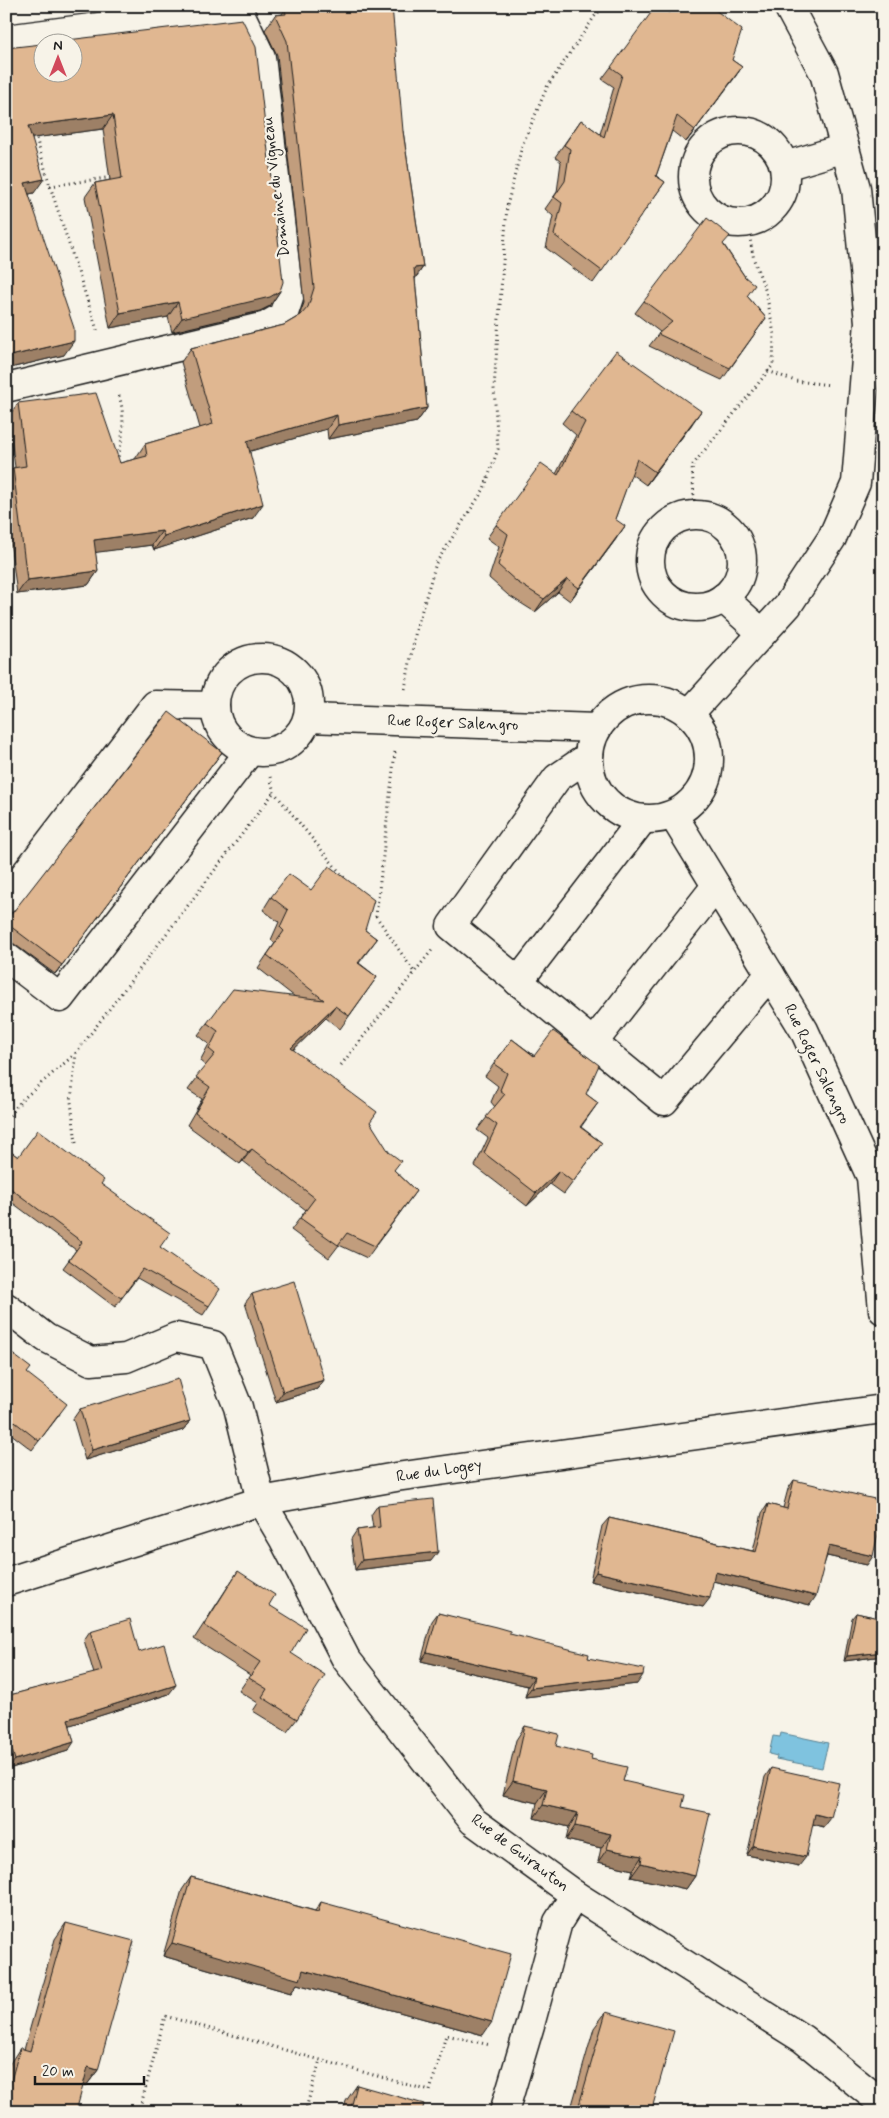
<svg xmlns="http://www.w3.org/2000/svg" width="889" height="2118" font-family="Mynerve,sans-serif">
  <style>
    .water { fill: #7fc3df; stroke: #578091 }
    .lines { fill: none; stroke-linecap: round; stroke-linejoin: round }
    .minor-casing { stroke: #1c1c1c; stroke-width: 31 }
    .path { stroke: #1c1c1c; stroke-width: 3; stroke-dasharray: 1 4; stroke-linecap: butt }
    .minor { stroke: #f7f3e8; stroke-width: 28 }
    .wall { fill: #c19d7d; stroke: #1c1c1c }
    .shaded-wall { fill: #9d8066; stroke: #1c1c1c }
    .building { fill: #e0b791; stroke: #1c1c1c }
    .labels { text-anchor: middle; dominant-baseline: central; stroke-width: 4.5; stroke-linejoin: round; paint-order: stroke }
    .street-label { font-size: 16px; fill: #1c1c1c; stroke: #f7f3e8 }
  </style>
  <rect width="100%" height="100%" fill="#f7f3e8"/>
  <filter id="ink" filterUnits="userSpaceOnUse"><feTurbulence type="fractalNoise" baseFrequency=".02" numOctaves="2"/><feDisplacementMap in="SourceGraphic" scale="10" xChannelSelector="R" yChannelSelector="G"/><feConvolveMatrix kernelMatrix="1 2 1 2 8 2 1 2 1" color-interpolation-filters="sRGB"/></filter>
  <g filter="url(#ink)">
    <polygon class="water" points="781,1733 828,1743 822,1768 776,1759 777,1756 769,1754 773,1736 780,1737"/>
    <g class="lines">
      <g class="minor-casing">
        <g id="minor">
          <polyline points="6,39 238,9 261,57 289,298 283,316 266,326 6,388"/>
          <circle cx="739" cy="177" r="46"/>
          <polyline points="785,166 845,148"/>
          <circle cx="696" cy="561" r="46"/>
          <polyline points="723,598 762,633"/>
          <circle cx="262" cy="705" r="47"/>
          <circle cx="649" cy="759" r="60"/>
          <polyline points="689,714 788,605 832,538 856,483 869,322 856,188 824,73 788,6"/>
          <polyline points="308,718 597,728"/>
          <polyline points="588,757 557,778 451,926 664,1101 770,974"/>
          <polyline points="673,815 804,1030 871,1177 883,1310"/>
          <polyline points="6,899 155,705 215,706"/>
          <polyline points="6,957 60,998 250,751"/>
          <polyline points="518,982 643,819"/>
          <polyline points="593,1043 716,886"/>
          <polyline points="6,1307 46,1338 91,1361 126,1358 176,1337 213,1345 238,1407 261,1501 284,1540 346,1659 473,1821 575,1895 803,2039 883,2104"/>
          <polyline points="6,1582 261,1501 396,1477 883,1409"/>
          <polyline points="504,2112 530,2025 558,1922 575,1895"/>
        </g>
      </g>
      <g class="path">
        <polyline points="35,134 50,186 98,333"/>
        <polyline points="50,186 113,177"/>
        <polyline points="768,371 795,381 831,385"/>
        <path d="M117,461C123,441 126,413 118,393"/>
        <polyline points="695,515 692,466 773,365 774,334 766,292 754,260 747,223"/>
        <polyline points="405,689 416,630 436,563 484,489 498,449 494,388 507,206 522,146 547,87 595,16 604,6"/>
        <polyline points="395,752 376,916 414,972"/>
        <polyline points="270,777 274,792 346,880"/>
        <polyline points="341,1065 432,950"/>
        <polyline points="6,1119 23,1099 75,1054"/>
        <polyline points="76,1143 71,1102 76,1053 274,792"/>
        <polyline points="139,2112 165,2016 430,2091 446,2035 490,2045"/>
        <polyline points="305,2112 320,2060"/>
      </g>
      <use href="#minor" class="minor"/>
    </g>
    <g class="wall">
      <polygon points="285,9 403,131 423,267 415,279 427,408 417,422 328,439 327,429 250,451 253,518 154,550 152,545 95,552 98,571 88,585 17,594 6,510 6,477 13,468 15,467 8,417 18,403 120,463 135,459 145,444 200,428 181,362 191,348 284,325 299,316 304,303 277,55 265,30 275,15 282,14"/>
      <polygon points="6,48 72,72 280,291 270,306 260,311 172,332 168,317 110,328 85,197 95,183 110,180 103,129 32,138 34,193 29,194 64,355 6,369"/>
      <polygon points="732,60 742,67 686,142 672,131 656,176 665,182 593,283 546,248 553,216 545,209 557,192 561,162 555,157 581,120 600,134 614,87 602,79 611,67"/>
      <polygon points="724,245 745,277 747,296 766,318 722,380 649,346 660,332 635,313 644,301"/>
      <polygon points="571,411 692,424 646,485 631,474 615,519 616,539 570,601 558,592 535,612 508,595 489,578 499,547 487,538 496,525 556,474 576,435 562,423"/>
      <polygon points="222,752 55,974 6,938 6,921"/>
      <polygon points="271,897 365,930 377,939 359,963 377,977 340,1029 326,1018 293,1050 370,1122 394,1170 416,1191 367,1258 339,1245 329,1258 291,1230 306,1210 243,1161 240,1164 187,1125 202,1099 188,1090 206,1066 200,1061 209,1044 198,1035 207,1023 295,997 258,968 275,943 271,940 279,922 263,910"/>
      <polygon points="512,1039 598,1103 581,1127 602,1143 564,1194 550,1184 527,1206 475,1166 488,1138 477,1130 495,1107 491,1102 498,1086 485,1076"/>
      <polygon points="6,1148 18,1157 101,1184 160,1247 209,1306 203,1315 137,1278 115,1307 63,1268 76,1250 6,1198"/>
      <polygon points="252,1294 324,1380 317,1389 276,1402 245,1303"/>
      <polygon points="6,1349 60,1414 32,1450 6,1430"/>
      <polygon points="80,1409 190,1421 183,1430 85,1460 73,1419"/>
      <polygon points="794,1480 867,1565 827,1556 810,1605 713,1581 703,1607 590,1581 602,1526 609,1518 753,1551 762,1513 768,1504 783,1508 788,1489"/>
      <polygon points="378,1505 431,1561 355,1570 351,1539 357,1530 373,1528 371,1515"/>
      <polygon points="238,1571 269,1605 291,1653 297,1719 287,1732 253,1711 258,1703 239,1691 250,1675 194,1639"/>
      <polygon points="438,1613 588,1658 637,1684 525,1697 528,1686 421,1661 432,1621"/>
      <polygon points="856,1613 883,1619 883,1656 844,1661 852,1618"/>
      <polygon points="90,1631 139,1652 169,1694 70,1725 68,1751 8,1769 6,1761 6,1696 94,1674 84,1640"/>
      <polygon points="525,1726 556,1746 591,1759 623,1781 682,1807 695,1876 686,1889 631,1877 633,1870 598,1862 601,1848 566,1840 569,1827 534,1818 537,1803 503,1795 516,1740"/>
      <polygon points="771,1768 824,1827 813,1824 799,1866 747,1855 765,1777"/>
      <polygon points="191,1877 315,1911 321,1902 483,2035 297,1984 291,1993 163,1956 182,1890"/>
      <polygon points="66,1923 98,2070 86,2086 83,2086 6,2112 6,2074 9,2065 20,2048 24,2050 55,1939"/>
      <polygon points="606,2012 651,2112 570,2112 594,2028"/>
      <polygon points="357,2085 422,2112 343,2112 346,2101"/>
    </g>
    <g class="shaded-wall">
      <polygon points="742,67 733,80 686,142 695,130"/>
      <polygon points="113,115 103,129 18,140 28,126"/>
      <polygon points="44,179 34,193 15,197 25,183"/>
      <polygon points="423,267 413,281 414,268"/>
      <polygon points="280,291 270,306 260,311 172,332 182,318"/>
      <polygon points="178,302 168,317 110,328 120,313"/>
      <polygon points="74,341 64,355 6,369 6,357"/>
      <polygon points="427,408 417,422 328,439 338,425"/>
      <polygon points="701,411 692,424 646,485 655,472"/>
      <polygon points="337,415 327,429 237,455 247,441"/>
      <polygon points="263,504 253,518 154,550 164,536"/>
      <polygon points="625,526 616,539 570,601 579,588"/>
      <polygon points="162,531 152,545 84,554 94,540"/>
      <polygon points="98,571 88,585 17,594 27,580"/>
      <polygon points="567,579 558,592 535,612 544,599"/>
      <polygon points="222,752 215,761 55,974 62,965"/>
      <polygon points="335,1006 326,1018 282,1061 291,1048"/>
      <polygon points="252,1149 243,1161 240,1164 248,1152"/>
      <polygon points="559,1171 550,1184 527,1206 536,1193"/>
      <polygon points="324,1380 317,1389 276,1402 283,1392"/>
      <polygon points="190,1421 183,1430 85,1460 92,1450"/>
      <polygon points="829,1546 873,1556 867,1565 823,1555"/>
      <polygon points="438,1552 431,1561 355,1570 362,1560"/>
      <polygon points="596,1572 710,1598 703,1607 590,1581"/>
      <polygon points="715,1572 816,1596 810,1605 709,1580"/>
      <polygon points="427,1652 534,1677 528,1686 421,1661"/>
      <polygon points="883,1652 883,1656 844,1661 847,1656"/>
      <polygon points="643,1675 637,1684 525,1697 531,1688"/>
      <polygon points="176,1685 169,1694 61,1728 68,1719"/>
      <polygon points="74,1742 68,1751 8,1769 15,1760"/>
      <polygon points="513,1781 547,1789 537,1803 503,1795"/>
      <polygon points="543,1805 578,1813 569,1827 534,1818"/>
      <polygon points="815,1814 831,1818 824,1827 809,1823"/>
      <polygon points="575,1826 611,1834 601,1848 566,1840"/>
      <polygon points="753,1846 806,1857 799,1866 747,1855"/>
      <polygon points="607,1849 642,1856 633,1870 598,1862"/>
      <polygon points="641,1863 695,1876 686,1889 631,1877"/>
      <polygon points="172,1943 303,1970 492,2022 483,2035 297,1984 291,1993 163,1956"/>
      <polygon points="88,2067 98,2070 86,2086 76,2084"/>
    </g>
    <g class="building">
      <polygon points="314,6 392,6 403,131 423,267 414,268 427,408 338,425 337,415 247,441 263,504 164,536 162,531 94,540 98,571 27,580 13,468 26,466 18,403 96,393 120,463 147,456 145,444 213,424 191,348 284,325 301,315 308,307 314,288 287,41 275,15 286,14 285,9"/>
      <polygon points="656,6 660,6 669,13 677,6 710,6 742,30 732,60 742,67 695,130 677,116 656,176 665,182 602,271 554,235 562,203 554,197 565,181 570,149 564,145 581,120 604,137 622,75 611,67"/>
      <polygon points="242,19 256,47 283,282 280,291 270,297 182,318 178,302 120,313 95,183 122,178 113,115 28,126 44,179 25,183 74,328 74,341 6,357 6,48 42,44 42,72 72,72 72,42 51,42"/>
      <polygon points="707,218 730,236 723,244 745,277 755,285 747,296 766,318 730,368 658,334 672,322 644,301"/>
      <polygon points="616,351 701,411 655,472 637,459 615,519 625,526 579,588 567,579 544,599 517,582 498,565 508,534 496,525 541,463 558,475 585,422 571,411"/>
      <polygon points="169,712 222,752 62,965 6,923 6,921"/>
      <polygon points="329,866 374,900 365,930 377,939 358,963 377,977 349,1016 335,1006 291,1048 377,1112 370,1122 389,1152 401,1161 394,1170 416,1191 375,1246 347,1233 338,1245 300,1218 315,1198 252,1149 248,1152 195,1113 210,1087 196,1077 215,1054 209,1049 218,1031 207,1023 233,989 324,1000 267,955 284,931 280,927 288,910 271,897 289,874 311,890"/>
      <polygon points="553,1031 599,1065 586,1094 598,1103 580,1127 602,1143 573,1182 559,1171 536,1193 484,1153 497,1125 486,1117 505,1094 500,1090 507,1073 494,1064 512,1039 534,1056"/>
      <polygon points="38,1130 104,1180 101,1184 170,1233 160,1247 220,1289 209,1306 143,1269 121,1298 69,1260 82,1242 6,1185 6,1148 18,1157"/>
      <polygon points="294,1281 324,1380 283,1392 252,1294"/>
      <polygon points="6,1349 31,1368 27,1373 67,1404 39,1441 6,1415"/>
      <polygon points="178,1379 190,1421 92,1450 80,1409"/>
      <polygon points="794,1480 883,1501 883,1512 873,1556 829,1546 816,1596 715,1572 710,1598 596,1572 609,1518 756,1552 768,1504 787,1509"/>
      <polygon points="433,1499 438,1552 362,1560 357,1530 380,1527 378,1505"/>
      <polygon points="238,1571 275,1595 269,1605 306,1628 291,1653 325,1675 297,1719 262,1697 267,1689 249,1678 260,1662 204,1625"/>
      <polygon points="438,1613 496,1627 510,1631 510,1634 589,1654 588,1658 644,1669 643,1675 531,1688 534,1677 427,1652"/>
      <polygon points="856,1613 883,1619 883,1652 847,1656"/>
      <polygon points="130,1619 139,1652 164,1644 176,1685 68,1719 74,1742 15,1760 6,1730 6,1696 102,1671 90,1631"/>
      <polygon points="525,1726 559,1734 556,1746 592,1755 591,1759 627,1767 623,1781 685,1795 682,1807 710,1813 695,1876 641,1863 642,1856 607,1849 611,1834 575,1826 578,1813 543,1805 547,1789 513,1781"/>
      <polygon points="771,1768 839,1783 831,1818 815,1814 806,1857 753,1846"/>
      <polygon points="191,1877 318,1912 321,1902 511,1954 492,2022 303,1970 300,1980 172,1943"/>
      <polygon points="66,1923 134,1941 98,2070 88,2067 76,2112 6,2112 6,2099 20,2048 30,2051"/>
      <polygon points="606,2012 674,2031 651,2112 577,2112"/>
      <polygon points="357,2085 424,2104 422,2112 350,2112"/>
    </g>
  </g>
  <g class="labels">
    <g class="street-label">
      <text transform="translate(276 187) rotate(-97)">Domaine du Vigneau</text>
      <text transform="translate(453 723) rotate(2)">Rue Roger Salengro</text>
      <text transform="translate(817 1064) rotate(64)">Rue Roger Salengro</text>
      <text transform="translate(439 1471) rotate(-8)">Rue du Logey</text>
      <text transform="translate(520 1853) rotate(37)">Rue de Guirauton</text>
    </g>
  </g>
  <rect width="889" height="2118" fill="none" stroke="#f7f3e8" stroke-width="25"/>
  <rect x="12" y="12" width="864" height="2093" fill="none" stroke="#1c1c1c" stroke-width="2" filter="url(#ink)"/>
  <g transform="translate(58 58)"><circle r="24" fill="#f7f3e8" stroke="#9f9d96"/>
  <path d="M0-4L9 19L0 12L-9 19Z" fill="#d1495b"/>
  <text y="-8" font-size="14" font-weight="bold" text-anchor="middle" fill="#1c1c1c">N</text>
  </g>
  <path d="M35 2076v8h109v-8" fill="none" stroke="#1c1c1c" stroke-width="2.5"/>
  <text x="42" y="2076" font-size="15" fill="#1c1c1c" stroke="#f7f3e8" stroke-width="4" paint-order="stroke">20 m</text>
</svg>
